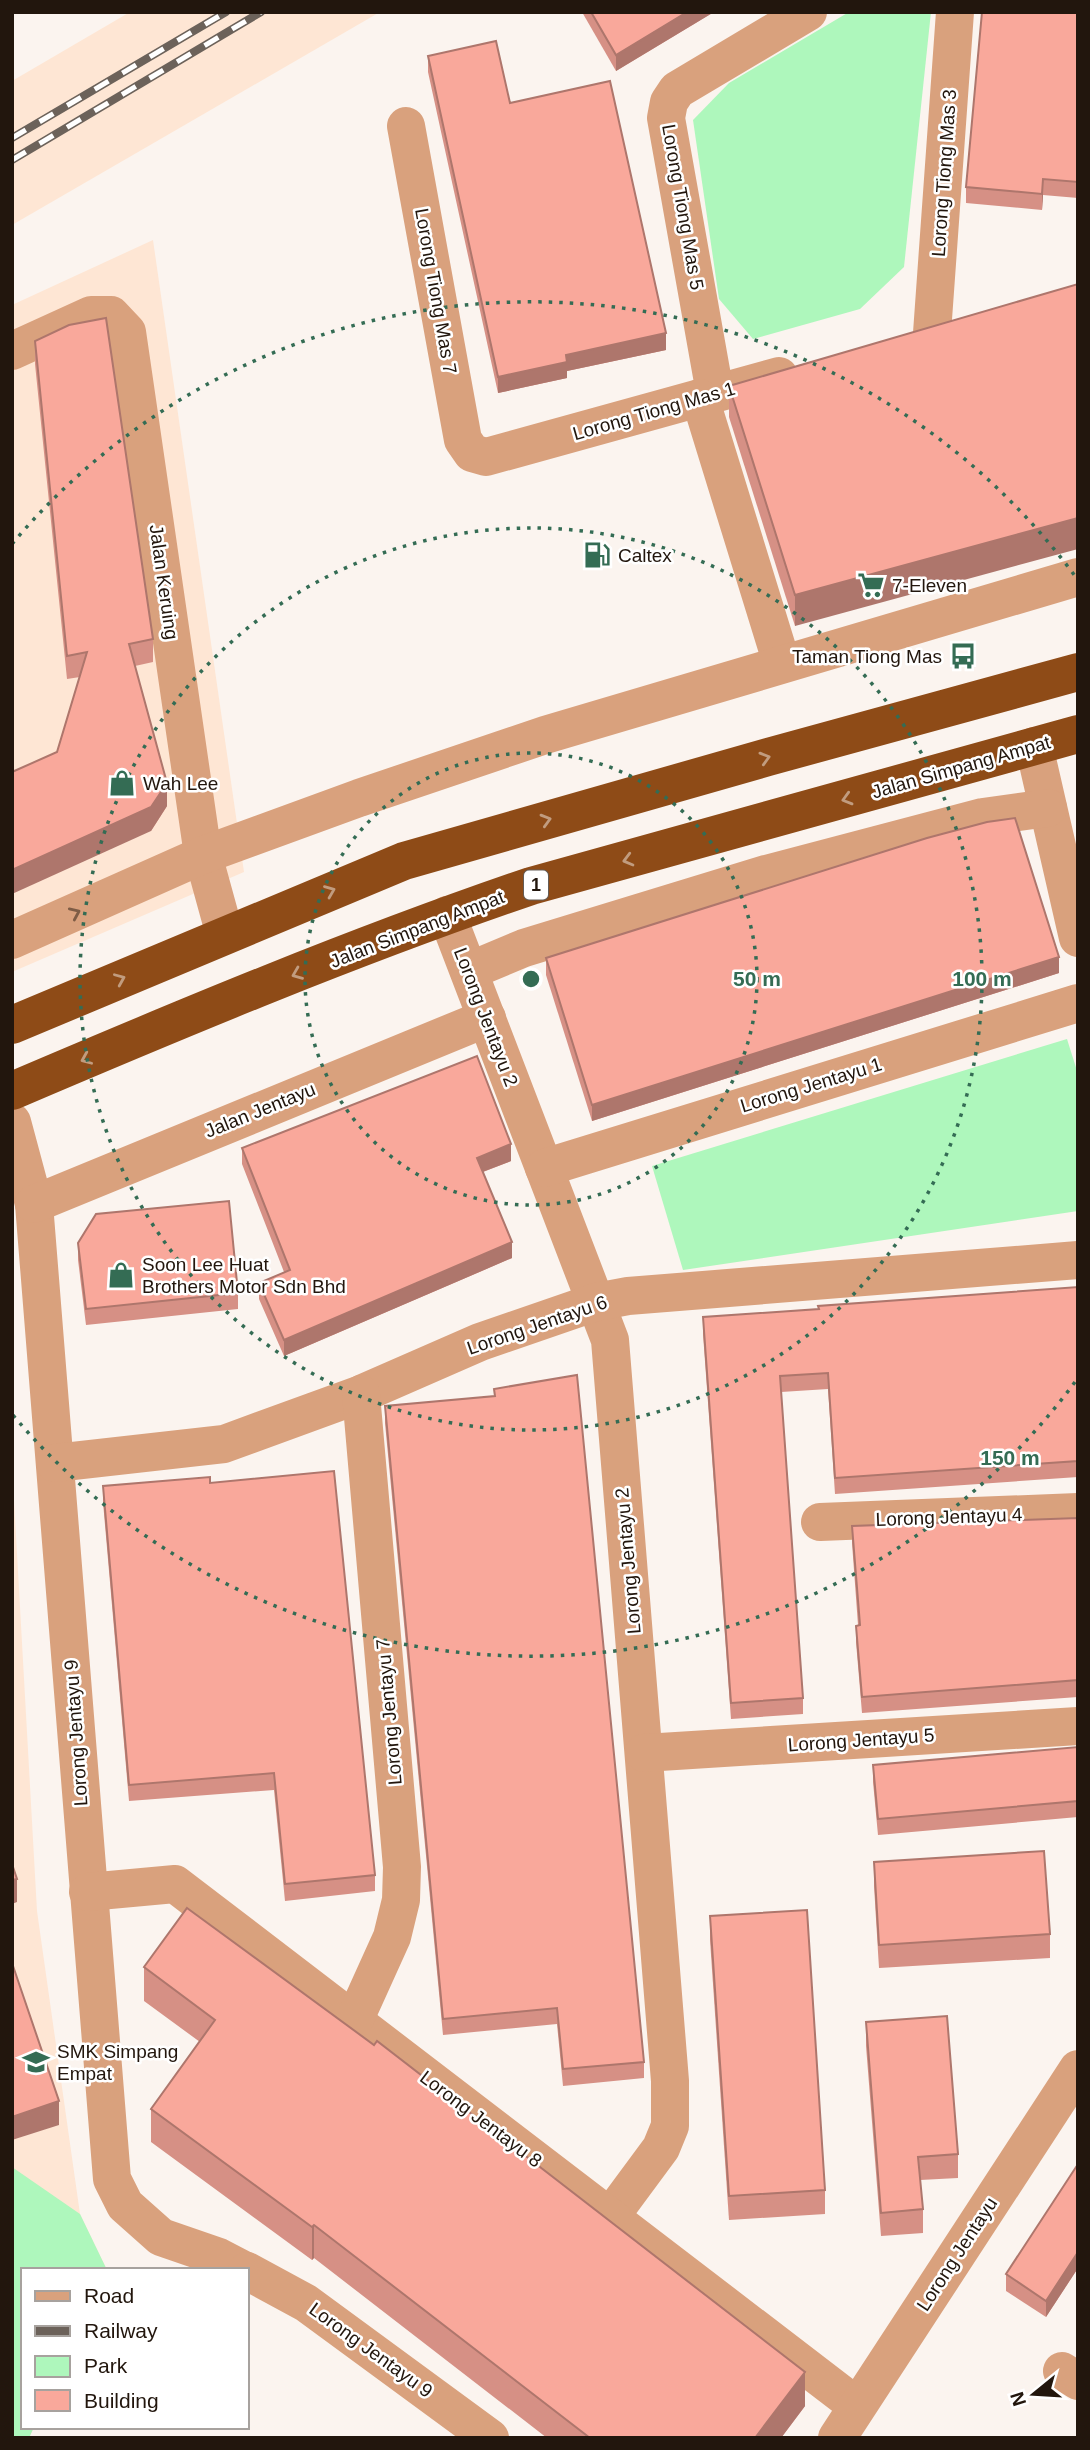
<svg xmlns="http://www.w3.org/2000/svg" width="1090" height="2450" font-family="Helvetica,sans-serif">
  <style>
    .built { fill: #fee6d4 }
    .green { fill: #aef7bc }
    .lines { fill: none; stroke-linecap: round; stroke-linejoin: round }
    .minor { stroke: #d9a17d; stroke-width: 38 }
    .highway { stroke: #8e4b17; stroke-width: 38 }
    .rail-casing { stroke: #6c625a; stroke-width: 8 }
    .rail { stroke: #fff; stroke-width: 5; stroke-dasharray: 16; stroke-linecap: butt }
    .wall { fill: #d69085 }
    .shaded-wall { fill: #ae766c }
    .building { fill: #f9a89b; stroke: #ae766c; stroke-width: 2 }
    .oneway { stroke: #c19c7f }
    .oneway2 { stroke: #7e5c45 }
    .ring { fill: none; stroke: #346c54; stroke-width: 3.5; stroke-dasharray: 3.5 7 }
    .labels { text-anchor: middle; dominant-baseline: central; stroke-width: 5; stroke-linejoin: round; paint-order: stroke }
    .shield { fill: #fff; stroke: #645c56; stroke-width: 2 }
    .shield-label { font-size: 18px; font-weight: bold; fill: #22160d }
    .street-label { font-size: 19px; fill: #22160d; stroke: #fff }
    .poi-label { font-size: 19px; fill: #22160d; stroke: #fff; text-anchor: start }
    .centre { fill: #346c54; stroke: #fff; stroke-width: 3.5 }
    .ring-label { font-size: 21px; text-anchor: middle; font-weight: bold; fill: #346c54; stroke: #fff; stroke-width: 5; stroke-linejoin: round; paint-order: stroke }
  </style>
  <rect width="100%" height="100%" fill="#fbf4ef"/>
  <g class="built">
    <polygon points="130,12 380,12 12,225 12,81"/>
    <polygon points="153,240 244,872 12,972 12,305"/>
    <polygon points="12,1464 37,1911 80,2214 107,2270 23,2270 23,2427 34,2427 29,2438 12,2438"/>
  </g>
  <g class="green">
    <polygon points="849,12 931,12 904,267 860,309 753,339 719,299 693,120 729,83"/>
    <polygon points="1067,1039 1078,1074 1078,1211 683,1270 652,1166"/>
    <polygon points="12,2167 80,2214 107,2270 23,2270 23,2427 34,2427 29,2438 12,2438"/>
  </g>
  <g class="lines">
    <g class="minor">
      <polyline points="406,126 463,440 472,453 486,457 779,376"/>
      <polyline points="932,333 955,12"/>
      <polyline points="12,351 91,315 111,315 127,332 203,855 225,935"/>
      <polyline points="715,393 666,118 669,102 677,90 808,12"/>
      <polyline points="700,398 782,664"/>
      <polyline points="1034,746 1078,938"/>
      <polyline points="447,915 610,1340 670,2081 670,2126 661,2148 610,2217"/>
      <polyline points="12,940 203,855 359,798 545,735 1078,577"/>
      <polyline points="469,971 524,948 766,874 983,817 1048,808"/>
      <polyline points="12,1122 34,1204 112,2179 125,2205 161,2237 219,2257 244,2270"/>
      <polyline points="544,1168 1078,1003"/>
      <polyline points="34,1204 487,1018"/>
      <polyline points="55,1463 224,1444 361,1394 480,1342 596,1302 628,1296 1078,1260"/>
      <polyline points="820,1522 1078,1512"/>
      <polyline points="644,1753 1078,1726"/>
      <polyline points="88,1892 175,1884 857,2406"/>
      <polyline points="354,2021 392,1937 401,1900 402,1867 361,1394"/>
      <polyline points="247,2271 306,2303 490,2438"/>
      <polyline points="1062,2371 1078,2381"/>
      <polyline points="837,2438 1078,2069"/>
    </g>
    <g class="highway">
      <polyline points="12,1025 404,861 768,757 1078,672"/>
      <path d="M12,1091C183,1018 355,946 531,886L1078,734"/>
    </g>
    <g class="rail-casing">
      <g id="rail">
        <polyline points="12,138 226,12"/>
        <polyline points="12,160 261,12"/>
      </g>
    </g>
    <use href="#rail" class="rail"/>
  </g>
  <g class="wall">
    <polygon points="582,12 714,12 616,71"/>
    <polygon points="1078,12 1078,198 1043,195 1042,210 966,203 966,187"/>
    <polygon points="428,56 510,103 666,350 567,371 567,378 498,393 428,72"/>
    <polygon points="1078,284 795,626 729,417 729,386"/>
    <polygon points="35,341 153,639 153,662 135,666 167,806 151,831 57,752 80,677 67,679 35,364"/>
    <polygon points="546,958 1059,973 592,1121 546,975"/>
    <polygon points="242,1148 511,1161 483,1172 512,1258 284,1356 259,1299 259,1283 284,1272 242,1164"/>
    <polygon points="78,1243 238,1293 238,1309 86,1325 78,1260"/>
    <polygon points="1078,1287 1078,1477 835,1494 828,1389 781,1392 803,1698 803,1714 731,1719 703,1334 703,1317 818,1309"/>
    <polygon points="494,1389 644,2062 644,2078 563,2086 557,2024 443,2035 385,1423 385,1406 494,1396"/>
    <polygon points="210,1483 375,1875 375,1891 285,1901 274,1790 129,1801 103,1502 103,1486"/>
    <polygon points="1078,1518 1078,1697 862,1713 856,1642 856,1626 858,1625 852,1543 852,1526"/>
    <polygon points="1078,1747 1078,1817 878,1835 873,1782 873,1765"/>
    <polygon points="874,1862 1050,1934 1050,1958 879,1968 874,1886"/>
    <polygon points="710,1916 825,2190 825,2214 729,2220 710,1940"/>
    <polygon points="144,1967 805,2406 781,2438 547,2438 314,2258 312,2260 151,2142 151,2109 200,2042 144,2001"/>
    <polygon points="866,2022 958,2154 958,2178 920,2180 923,2209 923,2233 881,2236 866,2046"/>
    <polygon points="1078,2164 1078,2268 1046,2317 1006,2291 1006,2274"/>
  </g>
  <g class="shaded-wall">
    <polygon points="687,12 714,12 616,71 616,55"/>
    <polygon points="1043,179 1043,195 1042,210 1042,194"/>
    <polygon points="666,333 666,350 567,371 567,378 498,393 498,377 566,355"/>
    <polygon points="1078,518 1078,549 795,626 795,595"/>
    <polygon points="167,783 167,806 151,831 12,894 12,870"/>
    <polygon points="1059,957 1059,973 592,1121 592,1105"/>
    <polygon points="511,1144 511,1161 477,1174 477,1158"/>
    <polygon points="512,1242 512,1258 284,1356 284,1340"/>
    <polygon points="17,1879 17,1902 12,1904 12,1880"/>
    <polygon points="59,2101 59,2125 12,2140 12,2117"/>
    <polygon points="314,2225 314,2258 312,2260 312,2227"/>
    <polygon points="1078,2252 1078,2268 1046,2317 1046,2301"/>
    <polygon points="805,2372 805,2406 781,2438 755,2438"/>
  </g>
  <g class="building">
    <polygon points="591,12 687,12 616,55"/>
    <polygon points="982,12 1078,12 1078,182 1043,179 1042,194 966,187"/>
    <polygon points="496,41 510,103 610,81 666,333 566,355 567,362 498,377 428,56"/>
    <polygon points="1078,284 1078,518 795,595 729,386"/>
    <polygon points="106,318 153,639 129,644 167,783 151,807 12,870 12,772 57,752 87,652 67,656 35,341 69,325"/>
    <polygon points="1015,818 1059,957 592,1105 546,958 927,838 987,822"/>
    <polygon points="477,1056 511,1144 477,1158 512,1242 284,1340 259,1283 290,1270 242,1148"/>
    <polygon points="229,1201 238,1293 86,1309 78,1243 96,1214"/>
    <polygon points="1078,1287 1078,1461 835,1478 828,1373 780,1376 803,1698 731,1703 703,1317 819,1309 818,1306"/>
    <polygon points="577,1375 644,2062 563,2069 557,2008 443,2019 385,1406 495,1396 494,1389"/>
    <polygon points="334,1471 375,1875 285,1884 274,1773 129,1785 103,1486 210,1477 210,1483"/>
    <polygon points="1078,1518 1078,1680 862,1697 856,1626 860,1625 852,1526"/>
    <polygon points="1078,1747 1078,1801 878,1819 873,1765"/>
    <polygon points="1044,1851 1050,1934 879,1945 874,1862"/>
    <polygon points="12,1864 17,1879 12,1880"/>
    <polygon points="187,1908 374,2045 377,2041 805,2372 755,2438 590,2438 314,2225 312,2227 151,2109 215,2020 144,1967"/>
    <polygon points="807,1910 825,2190 729,2196 710,1916"/>
    <polygon points="12,1963 59,2101 12,2117"/>
    <polygon points="947,2016 958,2154 918,2157 923,2209 881,2213 866,2022"/>
    <polygon points="1078,2164 1078,2252 1046,2301 1006,2274"/>
  </g>
  <defs><path id="oneway-chevron" d="M-2-3.5L2.5 0L-2 3.5" fill="none" stroke-width="1.6" stroke-linecap="round" stroke-linejoin="round" transform="scale(1.75)"/></defs>
  <g class="oneway">
    <use href="#oneway-chevron" transform="translate(765 758) rotate(-16)"/>
    <use href="#oneway-chevron" transform="translate(847 799) rotate(164)"/>
    <use href="#oneway-chevron" transform="translate(546 820) rotate(-16)"/>
    <use href="#oneway-chevron" transform="translate(628 860) rotate(165)"/>
    <use href="#oneway-chevron" transform="translate(330 891) rotate(-22)"/>
    <use href="#oneway-chevron" transform="translate(297 974) rotate(158)"/>
    <use href="#oneway-chevron" transform="translate(120 979) rotate(-23)"/>
    <use href="#oneway-chevron" transform="translate(86 1059) rotate(157)"/>
  </g>
  <use class="oneway2" href="#oneway-chevron" transform="translate(75 913) rotate(-24)"/>
  <g class="ring">
    <circle cx="531" cy="979" r="226"/>
    <circle cx="531" cy="979" r="451"/>
    <path d="M1075 1382A677 677 0 0 1 12 1414M12 544A677 677 0 0 1 1075 576"/>
  </g>
  <defs>
    <g id="fuel-bare" transform="scale(2.1)"><path d="M-5.5-6h7V0h2V4h1.3V-2.5L3-4.5l.8-.8L6-3V5H2.5V1h-1V6h-7ZM-4.2-4.7v3.2H.2V-4.7Z" fill="#346c54" stroke="#fff" stroke-width="2.5" paint-order="stroke"/></g>
    <g id="supermarket-bare" transform="scale(2.1)"><path d="M-6-5.5h2.5l.6 2H6L4.5 2H-2.5L-4.4-4H-6ZM-1.5 3.2a1.3 1.3 0 1 0 .1 0ZM3 3.2a1.3 1.3 0 1 0 .1 0Z" fill="#346c54" stroke="#fff" stroke-width="2.5" paint-order="stroke"/></g>
    <g id="bus-bare" transform="scale(2.1)"><path d="M-5-6H5V4H4V6H2V4H-2V6H-4V4H-5ZM-3.5-4V0h7V-4ZM-3.5 1.2v1.5H-2V1.2ZM2 1.2v1.5H3.5V1.2Z" fill="#346c54" stroke="#fff" stroke-width="2.5" paint-order="stroke"/></g>
    <g id="shop-bare" transform="scale(2.1)"><path d="M-5-2.5h2.3a2.7 3.5 0 0 1 5.4 0H5L5.5 6h-11ZM-1.5-2.5h3a1.5 2.3 0 0 0-3 0Z" fill="#346c54" stroke="#fff" stroke-width="2.5" paint-order="stroke"/></g>
    <g id="school-bare" transform="scale(2.1)"><path d="M0-5L7-2L0 1L-7-2ZM-4 1L0 2.5L4 1V4Q0 6-4 4Z" fill="#346c54" stroke="#fff" stroke-width="2.5" paint-order="stroke"/></g>
  </defs>
  <g fill-rule="evenodd">
    <use href="#fuel-bare" x="597" y="555"/>
    <use href="#supermarket-bare" x="871" y="585"/>
    <use href="#bus-bare" x="963" y="656"/>
    <use href="#shop-bare" x="122" y="783"/>
    <use href="#shop-bare" x="121" y="1275"/>
    <use href="#school-bare" x="36" y="2062"/>
  </g>
  <g class="labels">
    <rect class="shield" x="524" y="870.5" width="24" height="29" rx="5"/>
    <g class="shield-label">
      <text x="536" y="885">1</text>
    </g>
    <g class="street-label">
      <text transform="translate(944 173) rotate(-86)">Lorong Tiong Mas 3</text>
      <text transform="translate(683 207) rotate(80)">Lorong Tiong Mas 5</text>
      <text transform="translate(436 291) rotate(80)">Lorong Tiong Mas 7</text>
      <text transform="translate(654 411) rotate(-16)">Lorong Tiong Mas 1</text>
      <text transform="translate(164 582) rotate(82)">Jalan Keruing</text>
      <text transform="translate(961 767) rotate(-16)">Jalan Simpang Ampat</text>
      <text transform="translate(417 929) rotate(-21)">Jalan Simpang Ampat</text>
      <text transform="translate(486 1017) rotate(69)">Lorong Jentayu 2</text>
      <text transform="translate(811 1085) rotate(-17)">Lorong Jentayu 1</text>
      <text transform="translate(260 1110) rotate(-22)">Jalan Jentayu</text>
      <text transform="translate(537 1325) rotate(-19)">Lorong Jentayu 6</text>
      <text transform="translate(949 1517) rotate(-2)">Lorong Jentayu 4</text>
      <text transform="translate(628 1561) rotate(-95)">Lorong Jentayu 2</text>
      <text transform="translate(389 1712) rotate(-95)">Lorong Jentayu 7</text>
      <text transform="translate(76 1733) rotate(-94)">Lorong Jentayu 9</text>
      <text transform="translate(861 1740) rotate(-4)">Lorong Jentayu 5</text>
      <text transform="translate(481 2119) rotate(37)">Lorong Jentayu 8</text>
      <text transform="translate(957 2254) rotate(-57)">Lorong Jentayu</text>
      <text transform="translate(371 2350) rotate(36)">Lorong Jentayu 9</text>
    </g>
    <g class="poi-label">
      <text x="618" y="555">Caltex</text>
      <text x="892" y="585">7-Eleven</text>
      <text x="942" y="656" text-anchor="end">Taman Tiong Mas</text>
      <text x="143" y="783">Wah Lee</text>
      <text x="142" y="1264">Soon Lee Huat<tspan x="142" dy="22">Brothers Motor Sdn Bhd</tspan></text>
      <text x="57" y="2051">SMK Simpang<tspan x="57" dy="22">Empat</tspan></text>
    </g>
  </g>
  <circle cx="531" cy="979" r="10" class="centre"/>
  <g class="ring-label">
    <text x="757" y="986">50 m</text>
    <text x="982" y="986">100 m</text>
    <text x="1010" y="1465">150 m</text>
  </g>
  <rect width="1090" height="2450" fill="none" stroke="#22160d" stroke-width="28"/>
  <rect x="21" y="2268" width="228" height="161" fill="#ffffff" stroke="#a7a29e" stroke-width="2"/>
  <rect x="35" y="2291" width="35" height="10" fill="#d9a17d" stroke="#a7a29e" stroke-width="2"/>
  <text x="84" y="2303" font-size="21" fill="#22160d">Road</text>
  <rect x="35" y="2326" width="35" height="10" fill="#6c625a" stroke="#a7a29e" stroke-width="2"/>
  <text x="84" y="2338" font-size="21" fill="#22160d">Railway</text>
  <rect x="35" y="2356" width="35" height="21" fill="#aef7bc" stroke="#a7a29e" stroke-width="2"/>
  <text x="84" y="2373" font-size="21" fill="#22160d">Park</text>
  <rect x="35" y="2390" width="35" height="21" fill="#f9a89b" stroke="#a7a29e" stroke-width="2"/>
  <text x="84" y="2408" font-size="21" fill="#22160d">Building</text>
  <g transform="translate(1034 2394) rotate(252)" stroke="#ffffff" stroke-width="5" paint-order="stroke">
  <path d="M0-5L12 26L0 18L-12 26Z" fill="#22160d"/>
  <text y="-10" font-size="19" font-weight="bold" text-anchor="middle" fill="#22160d">N</text>
  </g>
</svg>
